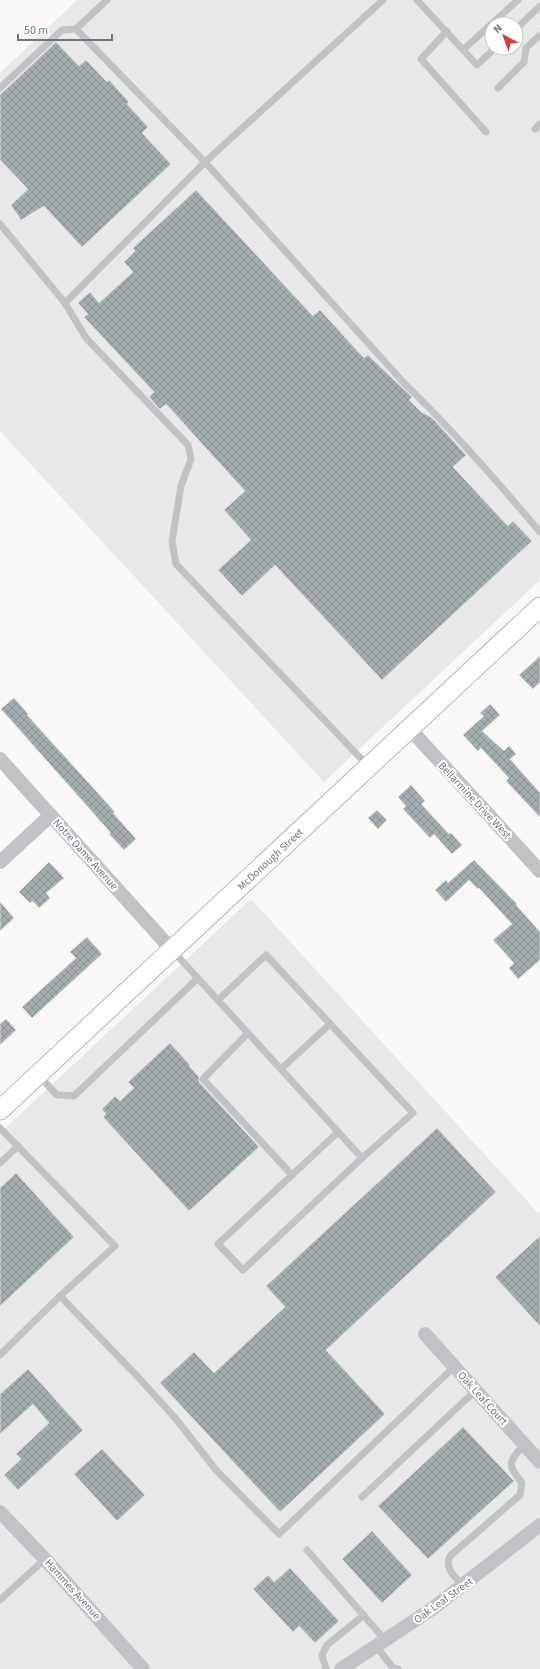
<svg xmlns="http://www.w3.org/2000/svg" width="540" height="1669" font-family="'Source Sans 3',sans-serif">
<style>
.built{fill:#e7e8e7;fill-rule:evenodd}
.building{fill:url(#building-cross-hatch);stroke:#dadad9}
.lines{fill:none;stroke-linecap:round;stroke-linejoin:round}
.secondary-casing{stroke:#b1b8bb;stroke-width:21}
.lane{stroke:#bec4c6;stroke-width:7}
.street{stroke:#bec4c6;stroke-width:14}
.secondary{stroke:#fff;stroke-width:19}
.labels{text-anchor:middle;stroke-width:4;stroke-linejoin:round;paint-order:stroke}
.street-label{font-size:11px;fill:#66797e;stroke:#fff}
</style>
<defs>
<pattern id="building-cross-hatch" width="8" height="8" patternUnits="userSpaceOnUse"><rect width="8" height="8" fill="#a4aeb1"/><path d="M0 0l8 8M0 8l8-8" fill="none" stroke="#899295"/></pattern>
</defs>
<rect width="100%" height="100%" fill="#f9f8f7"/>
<g class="built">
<path d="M77 0H540V580L324 782 0 431V73ZM492 24H516V48H492Z"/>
<polygon points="251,899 540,1215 540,1669 0,1669 0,1133"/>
</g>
<g class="building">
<polygon points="56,42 79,66 86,60 107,82 109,80 129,102 127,104 148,127 142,133 171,164 82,247 44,206 21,220 11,205 28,189 0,160 0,95"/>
<polygon points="196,190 313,316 320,310 364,358 368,355 412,397 409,400 421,412 431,417 436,422 466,455 453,467 508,526 513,521 532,541 382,680 275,565 242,596 218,570 251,540 224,510 245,491 166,404 160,409 149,397 154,392 84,317 88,314 78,303 90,292 99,303 133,272 124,262 135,251 133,248"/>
<polygon points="540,656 540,682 533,689 519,675"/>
<polygon points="14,698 28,714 27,715 115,812 113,813 136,839 124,850 109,834 111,833 1,709"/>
<polygon points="490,704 500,715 482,731 504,751 509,746 516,754 510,759 540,793 540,817 506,781 509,778 481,748 478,751 463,735 484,716 480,713"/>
<polygon points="411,785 425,801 421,804 449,834 451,833 462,845 452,854 434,834 430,838 403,809 406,806 398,797"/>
<polygon points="377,810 387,820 378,829 368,818"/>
<polygon points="474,860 517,904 516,905 540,932 540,960 518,979 509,968 514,963 493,940 512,924 479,888 478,889 469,880 446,902 435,890 446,880 448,883"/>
<polygon points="49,862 64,878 46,893 50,898 39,908 33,901 30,903 19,892"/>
<polygon points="0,902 14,918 0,931"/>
<polygon points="87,937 102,954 32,1018 22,1007 76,958 70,952"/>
<polygon points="6,1019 16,1030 0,1045 0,1024"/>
<polygon points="170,1043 190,1065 189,1066 199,1077 199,1082 259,1147 189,1211 103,1117 106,1114 102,1109 115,1096 120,1101 134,1088 128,1082"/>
<polygon points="437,1128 496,1192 326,1350 385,1414 280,1512 160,1383 194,1352 214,1373 285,1307 266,1286"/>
<polygon points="16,1173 74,1237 0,1306 0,1188"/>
<polygon points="540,1236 540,1326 495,1277"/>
<polygon points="28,1369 83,1430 18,1490 4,1475 21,1459 16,1454 49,1423 33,1404 0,1434 0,1394"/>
<polygon points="463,1427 514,1481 428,1559 378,1506"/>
<polygon points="102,1449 145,1495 117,1521 74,1474"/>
<polygon points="372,1531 412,1575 382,1603 342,1559"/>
<polygon points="290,1568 339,1621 315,1643 299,1626 293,1632 253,1589 268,1575 274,1582"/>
</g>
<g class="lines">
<defs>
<polyline id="secondary" points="0,1110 540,607"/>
</defs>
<use href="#secondary" class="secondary-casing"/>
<g class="lane">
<polyline points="107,0 76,29 205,162 65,303 86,338 188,445 191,459 181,486 172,541 176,564 369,767"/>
<path d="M383 0 205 162 404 383C452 429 497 481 540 532"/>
<polyline points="417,0 477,65 495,48"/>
<polyline points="516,29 540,6"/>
<polyline points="447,31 421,59 486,132"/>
<polyline points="464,49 518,0"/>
<polyline points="0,88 62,30 76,29"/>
<polyline points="498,88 524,62 526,48 540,35"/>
<polyline points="535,129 540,124"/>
<polyline points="0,224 65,303"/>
<path d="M173 951C236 1020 299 1089 362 1158L413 1113 266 955 218 1000"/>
<polyline points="248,1033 203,1079 292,1175 338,1132"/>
<polyline points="281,1069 330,1024"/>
<polyline points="38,1075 57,1095 74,1096 198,978"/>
<polyline points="0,1128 115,1246 60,1296 0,1355"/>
<polyline points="0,1163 18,1146"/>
<polyline points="292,1175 218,1244 243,1270 362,1158"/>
<polyline points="60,1296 138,1377 176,1419 216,1470 279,1534 455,1366"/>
<polyline points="362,1497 476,1390"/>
<polyline points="307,1550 385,1640"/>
<path d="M463 1586C455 1577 444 1568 450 1556L520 1495 522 1483C506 1463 509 1463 524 1444"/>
<polyline points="0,1600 45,1559"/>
<polyline points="376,1646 393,1668 398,1669"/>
<polyline points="326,1669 322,1655 327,1645 364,1615"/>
</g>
<g class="street">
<polyline points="410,729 540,871"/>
<polyline points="0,759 172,950"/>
<polyline points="0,862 51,815"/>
<polyline points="425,1334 540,1462"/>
<polyline points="0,1512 45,1559 143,1669"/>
<polyline points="341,1669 432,1609 540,1525"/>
</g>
<use href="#secondary" class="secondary"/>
</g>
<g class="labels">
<g class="street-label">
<text transform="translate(475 800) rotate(47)" y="4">Bellarmine Drive West</text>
<text transform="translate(86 854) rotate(48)" y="4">Notre Dame Avenue</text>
<text transform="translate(270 859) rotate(-43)" y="4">McDonough Street</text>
<text transform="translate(483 1398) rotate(48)" y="4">Oak Leaf Court</text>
<text transform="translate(73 1589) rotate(48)" y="4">Hammes Avenue</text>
<text transform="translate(443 1600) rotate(-36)" y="4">Oak Leaf Street</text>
</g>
</g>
<g transform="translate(504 36) rotate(319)"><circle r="19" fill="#ffffff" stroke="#c2c9cb"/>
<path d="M0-3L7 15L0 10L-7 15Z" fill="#d2413d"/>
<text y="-6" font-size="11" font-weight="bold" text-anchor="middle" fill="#66797e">N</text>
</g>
<path d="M18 34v6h94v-6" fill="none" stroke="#66797e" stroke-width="2"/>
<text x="24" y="34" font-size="12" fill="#66797e" stroke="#ffffff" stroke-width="3" paint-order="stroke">50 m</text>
</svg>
